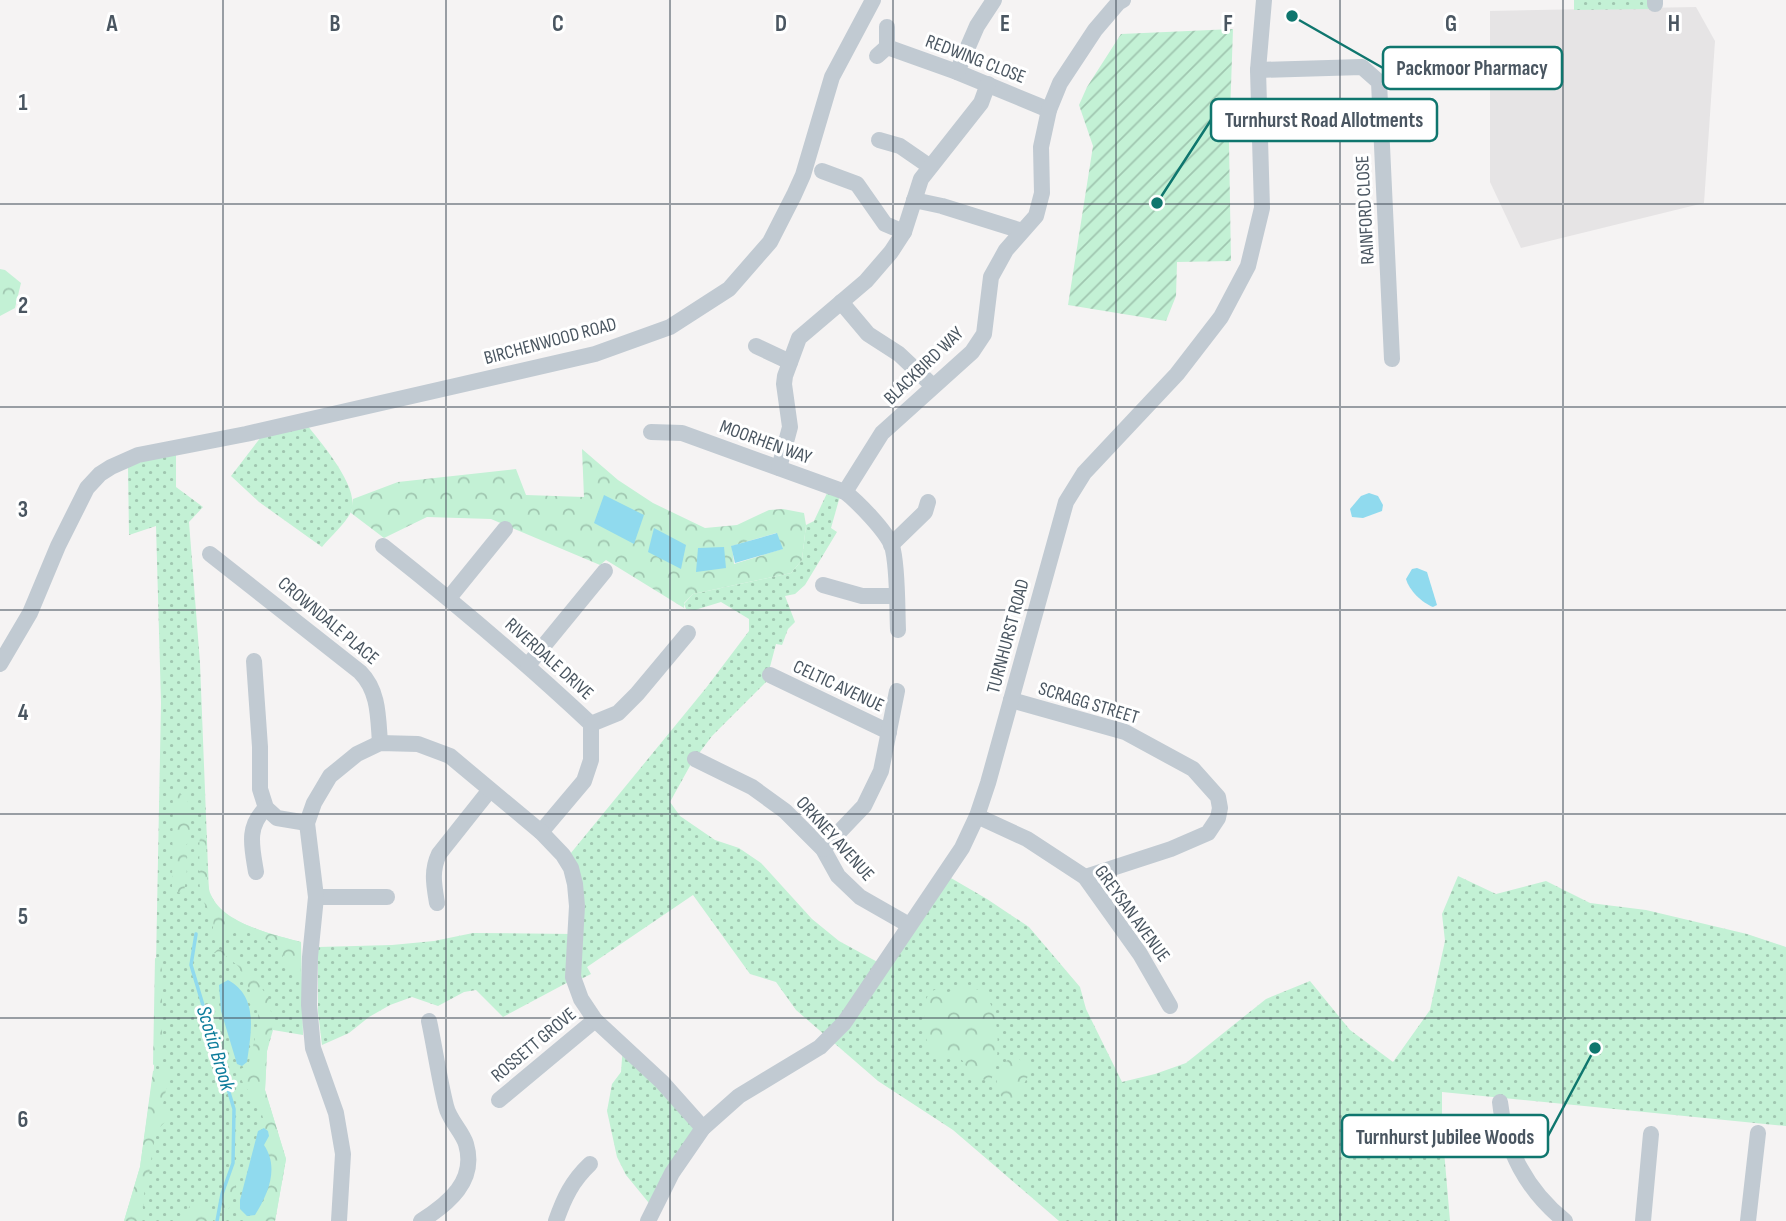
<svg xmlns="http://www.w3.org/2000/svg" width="1786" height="1221" font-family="'Sofia Sans Condensed',sans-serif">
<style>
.education{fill:#e6e4e5}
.grass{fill:url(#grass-dots)}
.forest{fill:url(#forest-crowns);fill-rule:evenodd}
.garden{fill:url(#garden-furrows)}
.water{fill:#90daee}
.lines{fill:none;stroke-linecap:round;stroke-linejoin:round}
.stream{stroke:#90daee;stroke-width:3.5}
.minor{stroke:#c1cad2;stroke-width:16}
.grid{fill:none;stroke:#4a5661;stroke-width:2;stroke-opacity:0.55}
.labels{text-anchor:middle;stroke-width:6;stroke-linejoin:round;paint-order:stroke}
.street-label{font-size:19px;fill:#4a5661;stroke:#fff}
.water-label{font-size:21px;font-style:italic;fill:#0c7c9b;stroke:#fff}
.grid-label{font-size:23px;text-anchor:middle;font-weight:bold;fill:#4a5661;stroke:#fff;stroke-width:6;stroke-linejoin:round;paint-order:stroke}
.leader{fill:none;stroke:#0f766e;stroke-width:2.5}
.callout-dot{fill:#0f766e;stroke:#fff;stroke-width:2.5}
.callout{fill:#fff;stroke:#0f766e;stroke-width:2.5}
.callout-label{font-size:21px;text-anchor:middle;font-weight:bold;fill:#4a5661}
</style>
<defs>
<pattern id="grass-dots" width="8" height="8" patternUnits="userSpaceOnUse" patternTransform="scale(1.75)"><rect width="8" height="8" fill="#c3f1d5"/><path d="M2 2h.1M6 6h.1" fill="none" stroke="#a0c6b0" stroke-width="1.8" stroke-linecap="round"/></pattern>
<pattern id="forest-crowns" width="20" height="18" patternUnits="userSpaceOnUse" patternTransform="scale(1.75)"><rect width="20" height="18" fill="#c3f1d5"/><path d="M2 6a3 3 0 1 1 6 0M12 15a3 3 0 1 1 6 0" fill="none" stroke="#a0c6b0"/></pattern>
<pattern id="garden-furrows" width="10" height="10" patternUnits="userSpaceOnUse" patternTransform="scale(1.75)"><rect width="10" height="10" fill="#c3f1d5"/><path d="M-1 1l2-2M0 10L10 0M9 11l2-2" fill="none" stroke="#a0c6b0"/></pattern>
</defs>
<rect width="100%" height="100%" fill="#f5f3f3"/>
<polygon class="education" points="1696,7 1715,41 1704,203 1521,248 1490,182 1490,11"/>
<g class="grass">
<polygon points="1574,0 1651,0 1650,9 1574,10"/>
<path d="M307 425C321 443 361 488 351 512 345 524 330 537 322 547L259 502 231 476 261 437Z"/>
<path d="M176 453V487L203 507 189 522 200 663 209 893C212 897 215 903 218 907 234 925 278 936 301 942L303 1035 273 1030 267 1051 265 1090 286 1159 275 1221H124L140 1167 154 1068 161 703 156 526 129 535 128 467 146 460Z"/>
<polygon points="828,491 840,496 831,528 837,532 805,585 795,594 785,596 795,622 788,629 782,645 776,644 766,682 712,736 691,764 670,802 680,816 715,840 739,848 761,863 812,919 839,941 883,965 944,874 987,899 1029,927 1080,987 1086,1009 1122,1082 1155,1074 1186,1063 1266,999 1310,981 1350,1030 1393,1062 1430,1010 1445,941 1442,914 1458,876 1496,894 1546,881 1590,903 1646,910 1747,934 1786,947 1786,1126 1442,1092 1442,1127 1450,1221 1059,1221 953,1130 878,1081 796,1010 776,982 750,974 693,895 587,967 591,974 575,982 574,979 503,1017 476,990 464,992 438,1006 412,997 390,1005 369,1017 349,1033 322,1045 318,1012 318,947 392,945 434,941 473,933 574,934 566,859 706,688 749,631 749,619 721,602 695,610 686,609 684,604 693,594 791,573 802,560 806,525 814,521"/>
<polygon points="623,1045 703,1128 653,1208 626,1175 617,1157 607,1111 612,1084 621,1072"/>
</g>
<g class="forest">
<polygon points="0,269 5,270 21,283 15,308 0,316"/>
<path d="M582 449 618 480 653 503 705 528 737 525 769 510 783 509 804 513 806 525 802 560 791 573 693 594 684 603V608L606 560 600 565 491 519 427 517 384 538 351 513 353 499 398 482 516 469 526 495 584 497ZM776 533 782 549 734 564 732 546Z"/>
<path d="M173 787 187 799 191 840 186 845C187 862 188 874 184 891L179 893 172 889Z"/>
<path d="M206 829C207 844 205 882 211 895 223 923 273 935 301 942L300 977C286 971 284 963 281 948 270 940 251 932 237 930L225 941 216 942 212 937 214 917C199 901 199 887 199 865 200 851 198 847 201 831Z"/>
<path d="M218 949 238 956 245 963 269 999 273 1025 267 1051 265 1090 286 1159 275 1221H253L265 1198 264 1145 268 1131 264 1128C266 1108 243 1089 237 1070L248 1066 259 1022 257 1006 239 967 226 956 214 953Z"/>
<polygon points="155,958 159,959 162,970 162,1060 153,1065"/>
<path d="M969 987C975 989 980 989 984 994 1000 1009 1002 1063 990 1081L973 1077 962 1060C937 1056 929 1055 923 1027L926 1020 922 1008 929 993 936 989 944 993Z"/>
<path d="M1016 1057 1032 1068 1015 1102C988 1101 993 1060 1016 1057Z"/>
<polygon points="159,1070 166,1072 169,1076 163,1104 168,1119 158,1129 153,1147 149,1176 145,1184 142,1221 124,1221 140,1167 153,1071"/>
<path d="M231 1167H238L235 1189 228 1211 222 1212C217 1198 225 1179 231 1167Z"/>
<polygon points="204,1201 212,1211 213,1221 181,1221 192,1202"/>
</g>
<polygon class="garden" points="1233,29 1229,143 1231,261 1177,262 1176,296 1166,321 1068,305 1093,146 1079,105 1087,87 1121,34"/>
<g class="water">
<polygon points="1369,493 1378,496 1383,505 1382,511 1363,518 1352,517 1350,509 1361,496"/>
<polygon points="604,495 644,515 634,544 594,523"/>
<polygon points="654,528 686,545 681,569 648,552"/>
<polygon points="777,533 783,549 735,563 731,546"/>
<polygon points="724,547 726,568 696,572 698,548"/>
<path d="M1417 568 1427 572 1437 605 1433 607C1422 603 1409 590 1406 579L1412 569Z"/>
<path d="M228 980C259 997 251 1032 247 1062L242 1066 237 1064 221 1011 219 985Z"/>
<path d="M264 1128 268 1131 269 1136 264 1145C279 1167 269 1193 255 1215L247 1216 240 1209V1200L258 1131Z"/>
</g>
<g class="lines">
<polyline class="stream" points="196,934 191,965 234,1109 233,1163 222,1194 217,1221"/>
<g class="minor">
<polyline points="1655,4 1655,0"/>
<polyline points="887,47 957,72 1049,110"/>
<polyline points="877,56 887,47 887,27"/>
<polyline points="1258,70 1362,67 1379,82 1392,359"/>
<polyline points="957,72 977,26 994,0"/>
<polyline points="879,140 900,146 929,166"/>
<polyline points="822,171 857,184 885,224 904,232"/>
<polyline points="914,200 942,206 1022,231"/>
<polyline points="841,302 868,334 899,354 933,386"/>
<polyline points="756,346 790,362"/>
<path d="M651 432 682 433 845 492C858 502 886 531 892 546 898 566 897 608 898 630"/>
<polyline points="779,468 790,427 784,384 785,376 799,338 866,281 891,252 904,232 921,179 981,103 988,84"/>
<polyline points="845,492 882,433 972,352 984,334 991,277 1006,250 1036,216 1042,193 1041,147 1049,110 1060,83 1095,30 1118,3 1123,0"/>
<polyline points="891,545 925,512 928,502"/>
<path d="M383 546C455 603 524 661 591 724V760L584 781 541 832"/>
<path d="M210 554 360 672C379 691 378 717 380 743"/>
<polyline points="823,585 862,596 897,596"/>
<polyline points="449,598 505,529"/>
<polyline points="254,661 260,747 260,789 266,808 277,818 307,823"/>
<polyline points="0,664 30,613 58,546 87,488 100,474 111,467 138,455 246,434 595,354 670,327 729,289 770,242 794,195 803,175 832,77 873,0"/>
<polyline points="528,665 605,571"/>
<polyline points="770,675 889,732"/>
<polyline points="1011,700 1125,732 1193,769 1218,797 1220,808 1218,818 1208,833 1171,849 1085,877"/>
<polyline points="591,724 618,713 637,694 688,633"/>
<polyline points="695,759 752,787 785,811 823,849 838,876 860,897 909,925"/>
<polyline points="977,816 1027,839 1085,877 1140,954 1170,1006"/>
<polyline points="823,849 864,806 881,771 897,691"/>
<path d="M256 872C252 847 246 827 266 808"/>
<polyline points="316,897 387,897"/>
<path d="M437 903C434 885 431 871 439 854L489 791"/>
<polyline points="499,1100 595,1020"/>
<path d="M1500 1102C1505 1149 1527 1191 1565 1221"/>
<polyline points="339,1221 343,1154 336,1113 313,1048 309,1005 310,957 316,897 307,823 314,803 330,776 357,754 380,743 418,744 450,756 541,832 563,855 571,868 575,884 577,906 573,977 581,999 595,1020 662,1082 703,1128"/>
<path d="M421 1221C448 1204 477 1181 466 1144 462 1131 449 1120 446 1106 439 1078 435 1049 429 1021"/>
<path d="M556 1221C564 1198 572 1181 590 1164"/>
<polyline points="648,1221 672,1173 703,1128 739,1096 820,1047 844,1023 962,848 977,816 988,783 1066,502 1084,473 1177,374 1221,317 1248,266 1262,208 1258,70 1264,0"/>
<polyline points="1643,1221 1651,1134"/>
<polyline points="1748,1221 1758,1133"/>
</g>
</g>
<path class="grid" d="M223 0V1221M446 0V1221M670 0V1221M893 0V1221M1116 0V1221M1340 0V1221M1563 0V1221M0 204H1786M0 407H1786M0 610H1786M0 814H1786M0 1018H1786"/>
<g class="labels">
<g class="street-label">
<text transform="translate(976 58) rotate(21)" y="7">REDWING CLOSE</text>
<text transform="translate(1364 210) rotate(-93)" y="7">RAINFORD CLOSE</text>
<text transform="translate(550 340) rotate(-15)" y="7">BIRCHENWOOD ROAD</text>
<text transform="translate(923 365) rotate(-44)" y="7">BLACKBIRD WAY</text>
<text transform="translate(766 441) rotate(20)" y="7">MOORHEN WAY</text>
<text transform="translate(329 620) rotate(40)" y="7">CROWNDALE PLACE</text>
<text transform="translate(1007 636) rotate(-75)" y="7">TURNHURST ROAD</text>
<text transform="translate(550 658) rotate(42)" y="7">RIVERDALE DRIVE</text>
<text transform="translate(839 685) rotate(25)" y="7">CELTIC AVENUE</text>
<text transform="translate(1089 702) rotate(17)" y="7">SCRAGG STREET</text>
<text transform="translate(836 838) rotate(48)" y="7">ORKNEY AVENUE</text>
<text transform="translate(1133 913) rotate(54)" y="7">GREYSAN AVENUE</text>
<text transform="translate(533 1044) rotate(-40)" y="7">ROSSETT GROVE</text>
</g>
<g class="water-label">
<text transform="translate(216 1048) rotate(73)" y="7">Scotia Brook</text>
</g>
</g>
<g class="grid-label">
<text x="112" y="31">A</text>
<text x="335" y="31">B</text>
<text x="558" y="31">C</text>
<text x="781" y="31">D</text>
<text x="1005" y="31">E</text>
<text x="1228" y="31">F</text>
<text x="1451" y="31">G</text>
<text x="1674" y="31">H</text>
<text x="23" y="110">1</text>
<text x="23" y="313">2</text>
<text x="23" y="517">3</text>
<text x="23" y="720">4</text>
<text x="23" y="924">5</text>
<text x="23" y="1127">6</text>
</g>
<path class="leader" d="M1292 16L1383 68M1157 203L1211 120M1595 1048L1548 1136"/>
<g class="callout-dot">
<circle cx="1292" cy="16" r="7"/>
<circle cx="1157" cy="203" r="7"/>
<circle cx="1595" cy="1048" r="7"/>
</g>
<g class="callout">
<rect x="1383" y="47" width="179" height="42" rx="7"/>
<rect x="1211" y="99" width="226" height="42" rx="7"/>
<rect x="1342" y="1115" width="206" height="42" rx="7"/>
</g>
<g class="callout-label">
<text x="1472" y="75">Packmoor Pharmacy</text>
<text x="1324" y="127">Turnhurst Road Allotments</text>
<text x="1445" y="1144">Turnhurst Jubilee Woods</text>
</g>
</svg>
